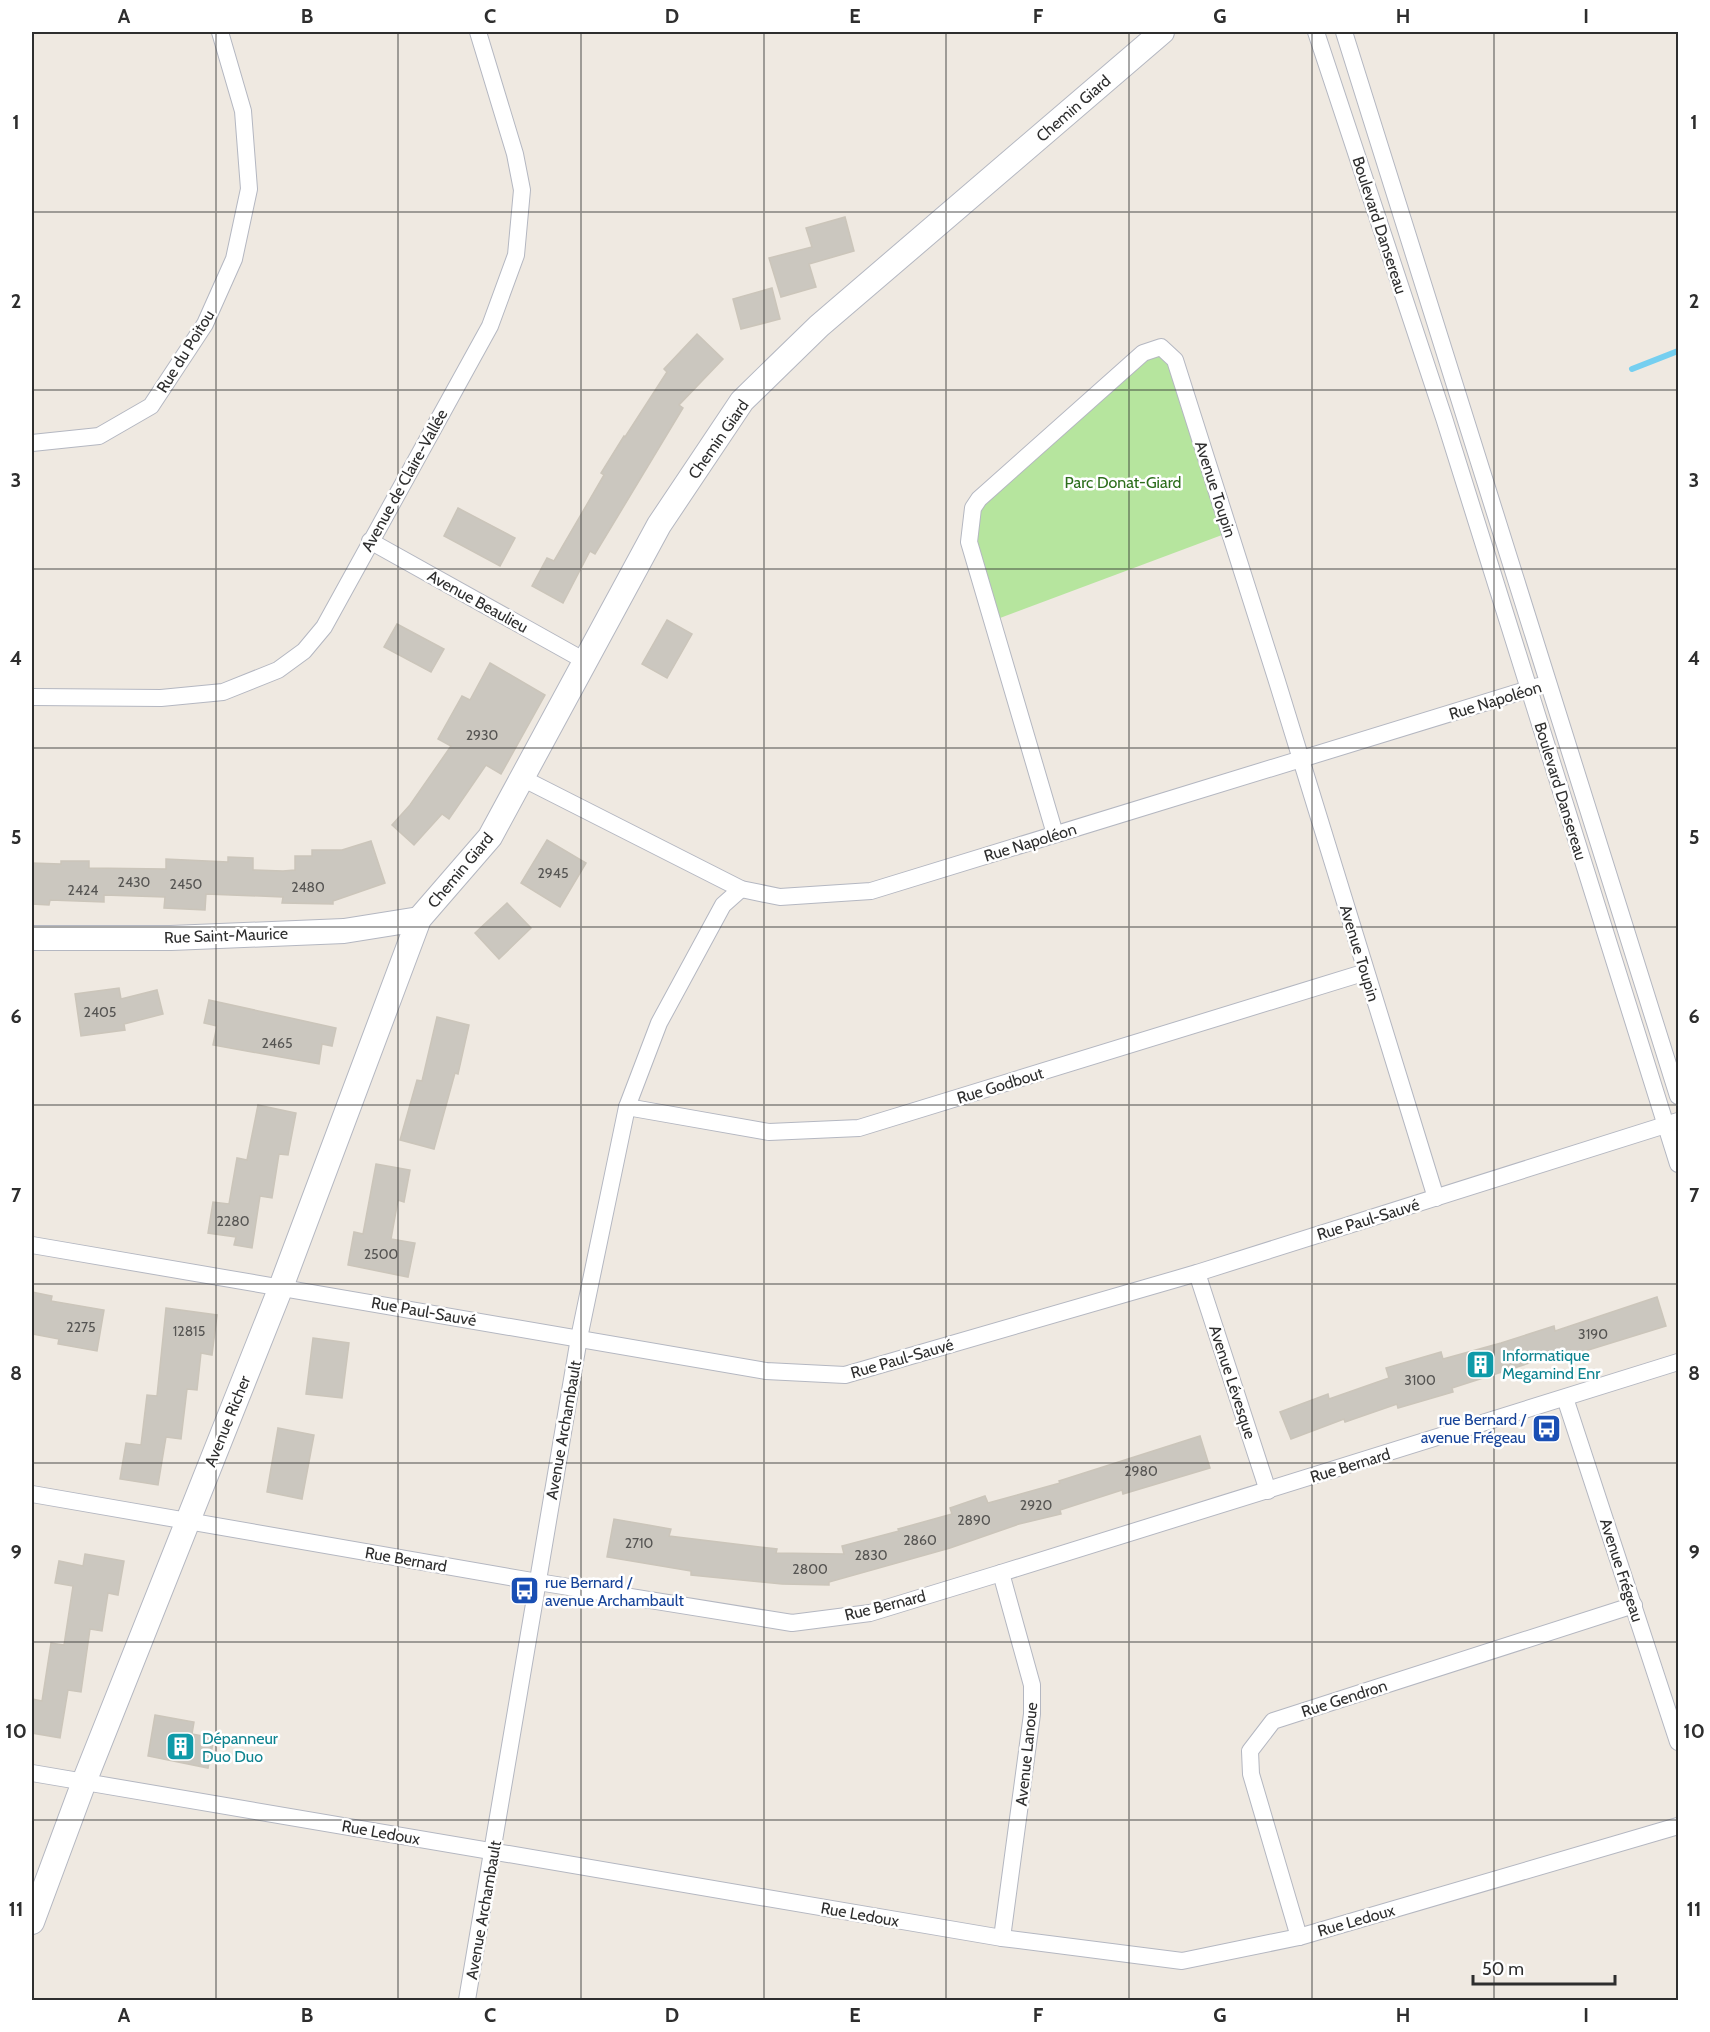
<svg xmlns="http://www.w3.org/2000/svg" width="1710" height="2032" font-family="Cabin,sans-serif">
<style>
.green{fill:#b6e59e}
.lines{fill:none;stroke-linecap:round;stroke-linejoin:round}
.stream{stroke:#75cff0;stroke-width:6}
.building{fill:#cbc7bf;stroke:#cbc5ba;stroke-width:1.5}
.street-casing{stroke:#b4b7c1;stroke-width:18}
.secondary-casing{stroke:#b4b7c1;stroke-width:26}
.street{stroke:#fff;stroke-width:16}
.secondary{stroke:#fff;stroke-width:24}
.grid{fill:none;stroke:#2e2e2e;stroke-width:1.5;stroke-opacity:0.55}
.labels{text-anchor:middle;stroke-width:5;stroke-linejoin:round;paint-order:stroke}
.number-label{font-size:14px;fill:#555452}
.street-label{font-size:16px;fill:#2e2e2e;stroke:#fff}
.park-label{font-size:16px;fill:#2c6e1b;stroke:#fff}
.culture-label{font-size:16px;fill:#0d838f;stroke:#fff;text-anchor:start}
.transit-label{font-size:16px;fill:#164399;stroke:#fff;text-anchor:end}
.neatline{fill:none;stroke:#2e2e2e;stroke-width:2}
.grid-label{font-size:20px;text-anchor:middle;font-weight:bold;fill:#2e2e2e}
</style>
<rect width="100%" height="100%" fill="#efe9e1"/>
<polygon class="green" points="1161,347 1175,360 1230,532 992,621 969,542 973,508"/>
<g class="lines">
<polyline class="stream" points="1632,369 1678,351"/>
</g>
<g class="building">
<polygon points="845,217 854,251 809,264 816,287 781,297 769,258 812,247 806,228"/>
<polygon points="772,288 780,319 741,329 733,299"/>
<polygon points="697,334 723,359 679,405 683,408 595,554 590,551 563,603 532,586 547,558 554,561 604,475 601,473 624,436 625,437 667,372 664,369"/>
<polygon points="458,508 515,538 500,566 444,536"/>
<polygon points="667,620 692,634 667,678 642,664"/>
<polygon points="397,624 444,649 431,672 384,647"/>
<polygon points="490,663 545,695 501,774 486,765 449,819 442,814 414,845 392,825 410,805 451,746 438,739 462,696 470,700"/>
<polygon points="547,840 586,863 560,907 521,883"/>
<polygon points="371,841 385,883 333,901 333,904 282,903 283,897 206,894 205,910 164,908 165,897 104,895 104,902 50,900 49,905 32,904 32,863 61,864 61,861 89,861 89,868 166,869 166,859 228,862 228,857 253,858 253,870 283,871 295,870 295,856 312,856 312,850 342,850"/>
<polygon points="507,903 531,928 499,959 475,933"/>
<polygon points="119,988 121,999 157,990 163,1014 124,1024 125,1030 81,1036 75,994"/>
<polygon points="209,1000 336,1028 332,1046 322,1044 319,1064 213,1045 217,1026 204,1023"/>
<polygon points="437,1017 469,1025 458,1074 455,1073 434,1149 400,1140 417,1080 422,1081"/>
<polygon points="258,1105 296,1113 288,1155 279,1154 272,1198 260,1196 252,1248 234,1245 236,1237 208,1233 213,1202 229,1204 237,1158 247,1160"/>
<polygon points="376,1164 410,1170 404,1202 398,1200 391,1239 415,1243 408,1277 348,1265 354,1232 363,1234"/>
<polygon points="32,1292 52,1296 51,1301 104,1310 97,1351 58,1344 59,1339 32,1334"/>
<polygon points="1657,1297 1666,1326 1572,1355 1570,1350 1452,1388 1453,1392 1398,1408 1397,1404 1345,1422 1344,1419 1291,1439 1280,1412 1328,1394 1329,1399 1389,1378 1386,1368 1441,1352 1443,1359 1501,1343 1554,1326 1555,1331"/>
<polygon points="166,1308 217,1315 212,1355 201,1353 197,1390 187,1389 181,1439 166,1437 158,1485 120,1479 126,1443 141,1445 147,1395 157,1396"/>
<polygon points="313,1338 349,1343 342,1398 306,1394"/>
<polygon points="278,1428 314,1435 302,1499 267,1492"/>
<polygon points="1200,1436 1210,1468 1123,1494 1122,1490 1060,1510 1061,1514 1019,1524 950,1548 829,1582 829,1585 782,1584 691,1575 691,1571 607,1557 614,1519 671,1529 669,1536 777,1549 776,1553 844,1554 842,1546 899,1531 898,1529 952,1514 950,1508 985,1496 988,1503 1060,1483 1059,1481"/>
<polygon points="85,1554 124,1561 118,1595 108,1593 102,1631 90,1629 81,1692 68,1690 60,1738 32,1733 32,1699 42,1701 51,1643 64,1645 73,1586 55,1583 59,1561 83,1566"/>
<polygon points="155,1715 194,1722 192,1734 214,1738 208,1768 148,1756"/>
</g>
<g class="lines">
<defs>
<g id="street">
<polyline points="1316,32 1444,418 1678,1164"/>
<polyline points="1344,32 1678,1096"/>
<polyline points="32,443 99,436 151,406 205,324 234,259 249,189 243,111 220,32"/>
<polyline points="370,541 585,661"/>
<polyline points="32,697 161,698 223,692 278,670 304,651 324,627 490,326 516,255 522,190 515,154 478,32"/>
<polyline points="522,778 741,889 780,897 871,891 1539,686"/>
<polyline points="1055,834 969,542 973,508 979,499 1143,353 1161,347 1175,360 1276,678 1436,1198"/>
<polyline points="627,1107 769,1132 859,1128 1366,972"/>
<polyline points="32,1245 766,1371 845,1375 1197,1273 1678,1121"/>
<polyline points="1197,1273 1268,1491"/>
<polyline points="1565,1398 1678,1742"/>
<polyline points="32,1494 538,1582 792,1623 870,1613 1001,1573 1678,1362"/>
<polyline points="1001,1573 1032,1685 1032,1714 1002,1938"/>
<polyline points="32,1773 1002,1938 1182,1961 1299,1937 1678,1826"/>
<polyline points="1299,1937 1251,1774 1250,1751 1273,1721 1634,1605"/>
<polyline points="467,2000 579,1338 627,1107 659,1023 723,905 741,889"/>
</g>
<g id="secondary">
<polyline points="32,938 171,938 344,931 419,919"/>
<polyline points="32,1922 84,1782 281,1287 419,919 490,837 659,525 742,401 819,326 1162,32"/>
</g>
</defs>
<use href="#street" class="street-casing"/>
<use href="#secondary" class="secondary-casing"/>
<use href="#street" class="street"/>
<use href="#secondary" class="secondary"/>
</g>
<path class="grid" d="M216 32V2000M398 32V2000M581 32V2000M764 32V2000M946 32V2000M1129 32V2000M1312 32V2000M1494 32V2000M32 212H1678M32 390H1678M32 569H1678M32 748H1678M32 927H1678M32 1105H1678M32 1284H1678M32 1463H1678M32 1642H1678M32 1820H1678"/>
<defs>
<symbol id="building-square" viewBox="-11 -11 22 22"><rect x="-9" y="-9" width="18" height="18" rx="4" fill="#0f9aa8" stroke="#fff"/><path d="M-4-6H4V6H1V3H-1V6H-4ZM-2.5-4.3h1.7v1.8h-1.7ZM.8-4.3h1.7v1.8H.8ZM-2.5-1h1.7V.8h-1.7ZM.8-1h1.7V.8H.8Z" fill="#fff"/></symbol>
<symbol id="bus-square" viewBox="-11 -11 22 22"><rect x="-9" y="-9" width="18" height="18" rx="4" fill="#1a4fb4" stroke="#fff"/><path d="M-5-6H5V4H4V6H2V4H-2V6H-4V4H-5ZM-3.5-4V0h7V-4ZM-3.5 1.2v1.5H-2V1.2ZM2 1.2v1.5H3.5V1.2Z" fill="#fff"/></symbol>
</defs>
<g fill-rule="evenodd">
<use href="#building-square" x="1464" y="1348" width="33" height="33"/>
<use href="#bus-square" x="1530" y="1412" width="33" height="33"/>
<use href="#bus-square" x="508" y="1574" width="33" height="33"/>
<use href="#building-square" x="164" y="1730" width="33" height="33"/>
</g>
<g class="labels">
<g class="number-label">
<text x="482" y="740">2930</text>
<text x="553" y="878">2945</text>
<text x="134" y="887">2430</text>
<text x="186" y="889">2450</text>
<text x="308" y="892">2480</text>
<text x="83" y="895">2424</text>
<text x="100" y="1017">2405</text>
<text x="277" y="1048">2465</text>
<text x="233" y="1226">2280</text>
<text x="381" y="1259">2500</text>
<text x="81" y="1332">2275</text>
<text x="189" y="1336">12815</text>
<text x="1593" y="1339">3190</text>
<text x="1420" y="1385">3100</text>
<text x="1141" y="1476">2980</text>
<text x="1036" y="1510">2920</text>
<text x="974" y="1525">2890</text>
<text x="920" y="1545">2860</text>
<text x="639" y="1548">2710</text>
<text x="871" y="1560">2830</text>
<text x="810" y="1574">2800</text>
</g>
<g class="street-label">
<text transform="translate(1073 108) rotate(-41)" y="6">Chemin Giard</text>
<text transform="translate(1380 225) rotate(72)" y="6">Boulevard Dansereau</text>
<text transform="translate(185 351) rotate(-58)" y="6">Rue du Poitou</text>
<text transform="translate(718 439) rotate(-55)" y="6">Chemin Giard</text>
<text transform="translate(404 480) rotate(-61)" y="6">Avenue de Claire-Vallée</text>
<text transform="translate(1216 489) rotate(72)" y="6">Avenue Toupin</text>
<text transform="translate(478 601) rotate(29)" y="6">Avenue Beaulieu</text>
<text transform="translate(1495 700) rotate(-17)" y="6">Rue Napoléon</text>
<text transform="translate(1561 791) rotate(73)" y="6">Boulevard Dansereau</text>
<text transform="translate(1030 842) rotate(-17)" y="6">Rue Napoléon</text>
<text transform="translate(460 870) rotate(-50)" y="6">Chemin Giard</text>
<text transform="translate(226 935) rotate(-2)" y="6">Rue Saint-Maurice</text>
<text transform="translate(1360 953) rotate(73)" y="6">Avenue Toupin</text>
<text transform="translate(1000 1085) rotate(-17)" y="6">Rue Godbout</text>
<text transform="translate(1368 1219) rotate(-17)" y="6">Rue Paul-Sauvé</text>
<text transform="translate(424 1311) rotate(10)" y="6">Rue Paul-Sauvé</text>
<text transform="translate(902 1358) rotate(-16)" y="6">Rue Paul-Sauvé</text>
<text transform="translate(1233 1382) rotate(72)" y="6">Avenue Lévesque</text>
<text transform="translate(227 1421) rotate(-68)" y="6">Avenue Richer</text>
<text transform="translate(563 1430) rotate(-80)" y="6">Avenue Archambault</text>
<text transform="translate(1350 1465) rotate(-17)" y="6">Rue Bernard</text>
<text transform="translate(406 1559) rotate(10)" y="6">Rue Bernard</text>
<text transform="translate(1622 1570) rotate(72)" y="6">Avenue Frégeau</text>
<text transform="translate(885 1605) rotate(-14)" y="6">Rue Bernard</text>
<text transform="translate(1344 1698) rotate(-18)" y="6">Rue Gendron</text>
<text transform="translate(1026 1754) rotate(-84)" y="6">Avenue Lanoue</text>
<text transform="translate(381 1832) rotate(10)" y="6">Rue Ledoux</text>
<text transform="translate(483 1910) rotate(-80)" y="6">Avenue Archambault</text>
<text transform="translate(860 1914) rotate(10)" y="6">Rue Ledoux</text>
<text transform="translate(1356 1920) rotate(-16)" y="6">Rue Ledoux</text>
</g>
<g class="park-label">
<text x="1123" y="488">Parc Donat-Giard</text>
</g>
<g class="culture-label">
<text x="1502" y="1361">Informatique<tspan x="1502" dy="18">Megamind Enr</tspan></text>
<text x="202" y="1744">Dépanneur<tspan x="202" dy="18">Duo Duo</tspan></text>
</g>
<g class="transit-label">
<text x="1526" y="1425">rue Bernard /<tspan x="1526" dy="18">avenue Frégeau</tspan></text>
<text x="545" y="1588" text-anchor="start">rue Bernard /<tspan x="545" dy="18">avenue Archambault</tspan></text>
</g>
</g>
<rect width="1710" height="2032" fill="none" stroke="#ffffff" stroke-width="66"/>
<path d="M1473 1975v9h142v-9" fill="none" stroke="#2e2e2e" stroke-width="3"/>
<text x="1482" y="1975" font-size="18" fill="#2e2e2e" stroke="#ffffff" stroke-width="4.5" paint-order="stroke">50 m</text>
<rect x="33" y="33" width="1644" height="1966" class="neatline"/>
<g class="grid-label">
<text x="124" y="23">A</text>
<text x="307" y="23">B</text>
<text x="490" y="23">C</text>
<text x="672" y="23">D</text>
<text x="855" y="23">E</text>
<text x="1038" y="23">F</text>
<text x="1220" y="23">G</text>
<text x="1403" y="23">H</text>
<text x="1586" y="23">I</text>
<text x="16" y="129">1</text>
<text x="1694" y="129">1</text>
<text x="16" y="308">2</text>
<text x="1694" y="308">2</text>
<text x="16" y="487">3</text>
<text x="1694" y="487">3</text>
<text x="16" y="665">4</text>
<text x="1694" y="665">4</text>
<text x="16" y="844">5</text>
<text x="1694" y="844">5</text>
<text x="16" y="1023">6</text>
<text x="1694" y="1023">6</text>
<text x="16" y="1202">7</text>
<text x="1694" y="1202">7</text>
<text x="16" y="1380">8</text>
<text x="1694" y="1380">8</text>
<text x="16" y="1559">9</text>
<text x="1694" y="1559">9</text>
<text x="16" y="1738">10</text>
<text x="1694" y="1738">10</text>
<text x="16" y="1916">11</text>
<text x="1694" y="1916">11</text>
<text x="124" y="2022">A</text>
<text x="307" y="2022">B</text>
<text x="490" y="2022">C</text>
<text x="672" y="2022">D</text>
<text x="855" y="2022">E</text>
<text x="1038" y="2022">F</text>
<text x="1220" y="2022">G</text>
<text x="1403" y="2022">H</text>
<text x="1586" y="2022">I</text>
</g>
</svg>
